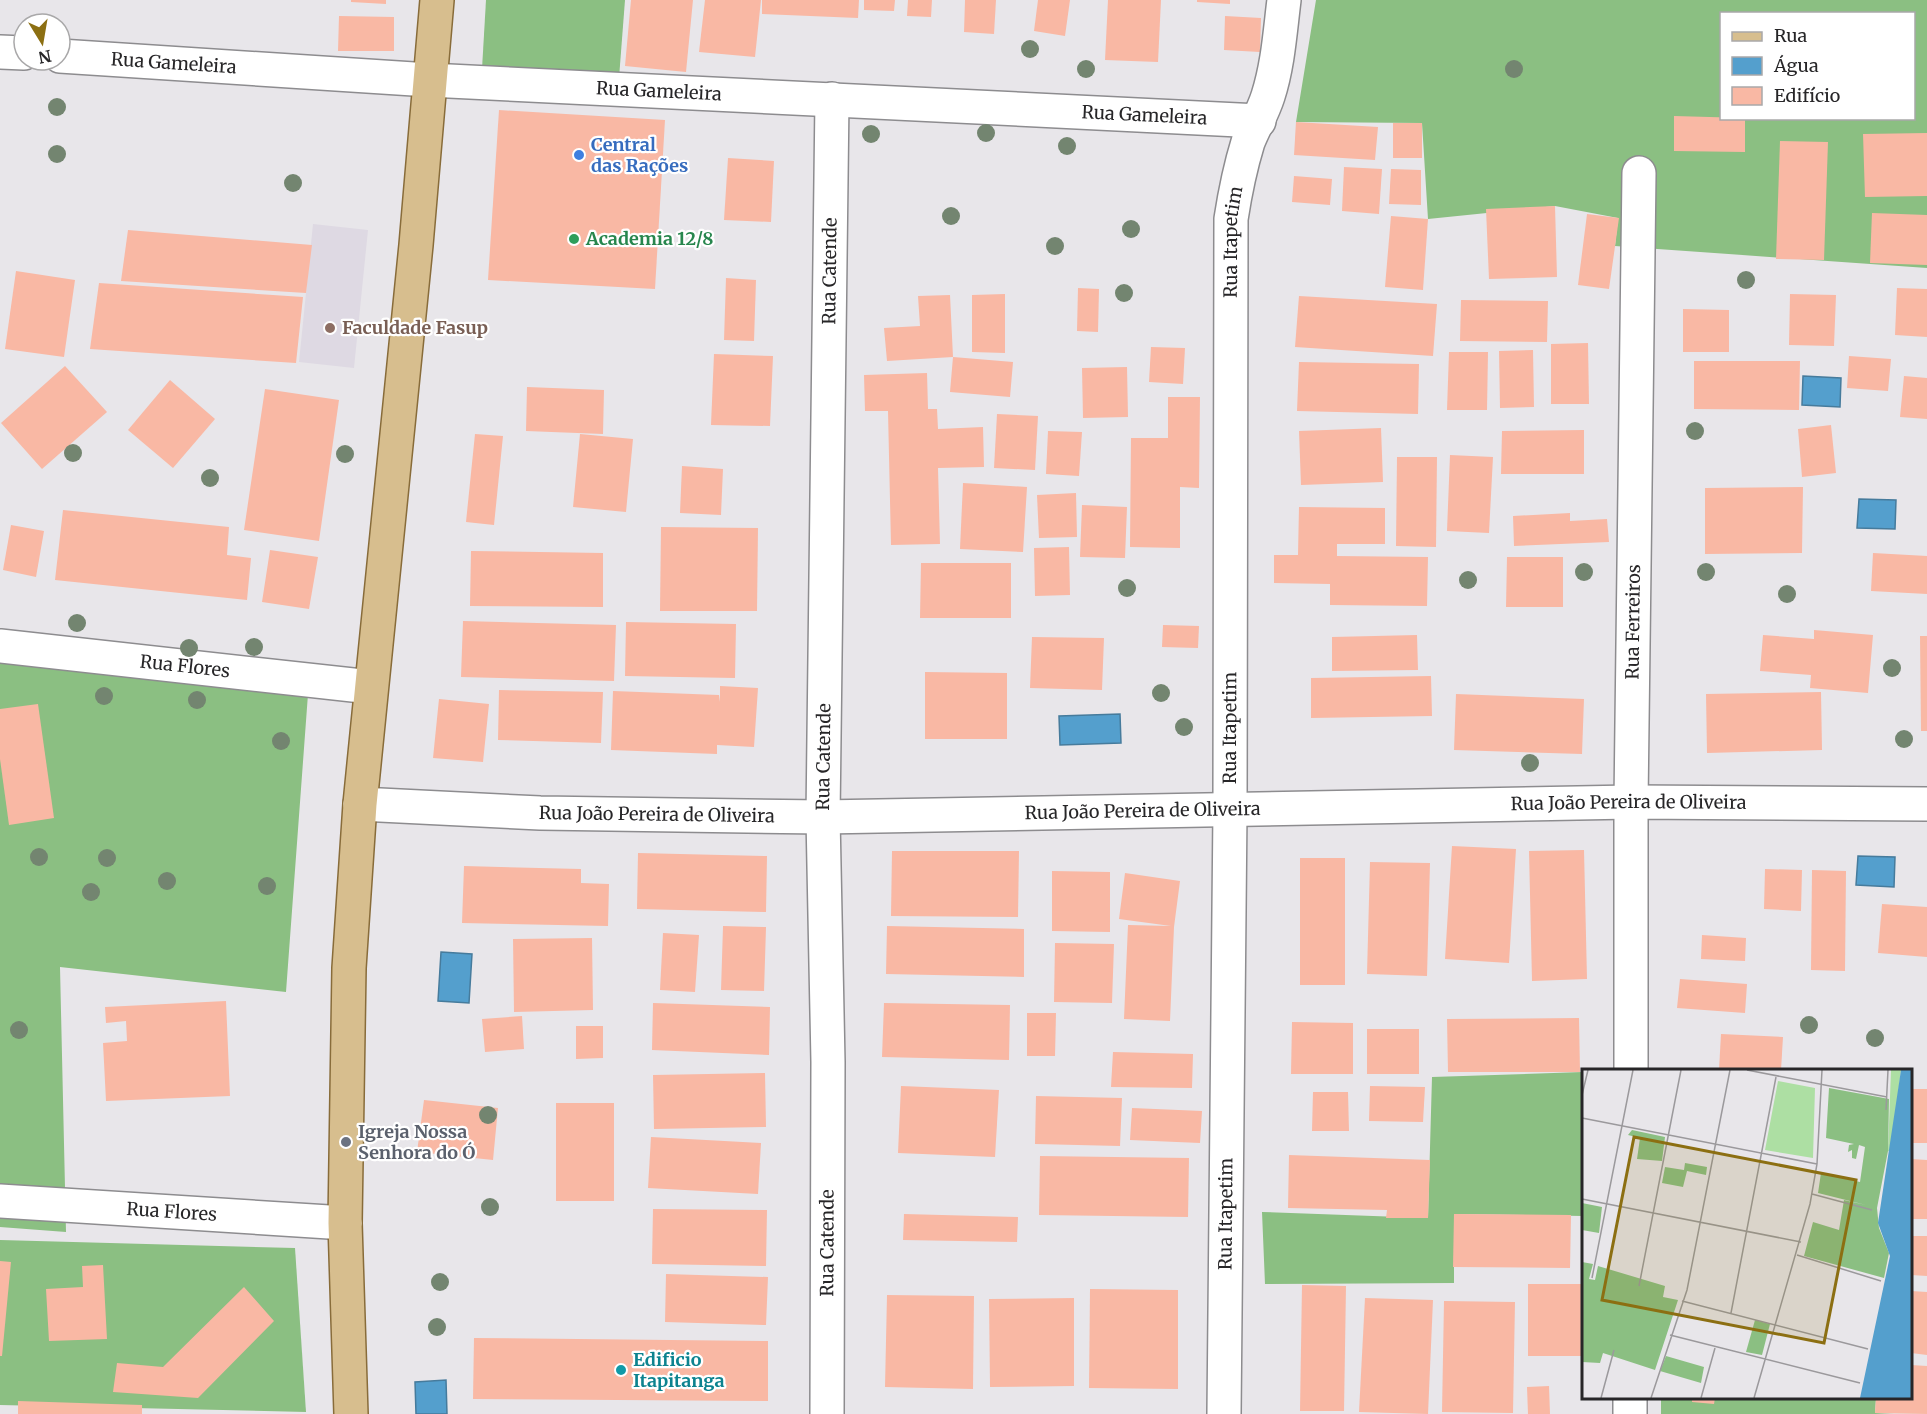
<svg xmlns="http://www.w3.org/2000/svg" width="1927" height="1414" font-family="Merriweather,serif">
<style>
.built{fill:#ded9e3}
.forest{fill:#8bbf82;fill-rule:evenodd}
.water{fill:#549fcd;stroke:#467b9c;stroke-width:1.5}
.building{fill:#f9b8a4}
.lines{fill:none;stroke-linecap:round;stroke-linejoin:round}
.street-casing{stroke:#8d8c8f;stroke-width:36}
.primary-casing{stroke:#886c3a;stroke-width:36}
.street{stroke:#fff;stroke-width:33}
.primary{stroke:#d7be8e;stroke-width:33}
.tree{fill:#738570}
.shop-dot{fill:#3f7fe0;stroke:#fff;stroke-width:2}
.leisure-dot{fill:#2e9e5b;stroke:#fff;stroke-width:2}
.education-dot{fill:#8d6e63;stroke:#fff;stroke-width:2}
.worship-dot{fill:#6b7280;stroke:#fff;stroke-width:2}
.culture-dot{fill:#0f9aa8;stroke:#fff;stroke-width:2}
.labels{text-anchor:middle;stroke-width:4.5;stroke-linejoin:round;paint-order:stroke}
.street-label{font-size:18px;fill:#272628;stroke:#fff}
.shop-label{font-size:18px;font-weight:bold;fill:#366cbe;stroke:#fff;text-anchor:start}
.leisure-label{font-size:18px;font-weight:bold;fill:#27864d;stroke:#fff;text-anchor:start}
.education-label{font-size:18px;font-weight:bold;fill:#785e54;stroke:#fff;text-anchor:start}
.worship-label{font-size:18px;font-weight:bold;fill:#5b616d;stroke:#fff;text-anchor:start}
.culture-label{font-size:18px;font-weight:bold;fill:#0d838f;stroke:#fff;text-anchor:start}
.inset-road{fill:none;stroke:#9b999c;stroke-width:1.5}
.view{fill:#8c6f12;fill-opacity:0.15;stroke:#8c6f12;stroke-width:3}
.inset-edge{fill:none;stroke:#272628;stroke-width:3}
</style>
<rect width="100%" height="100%" fill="#e8e6ea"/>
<polygon class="built" points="313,224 368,230 354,368 299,362"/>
<g class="forest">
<polygon points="486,0 625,0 619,78 482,69"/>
<path d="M1316 0H1927V268L1615 246 1618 218 1555 206 1428 219 1422 123 1296 122ZM1722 14H1914V118H1722Z"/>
<polygon points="0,662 308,694 286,992 60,967 66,1232 0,1227"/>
<polygon points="1583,1072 1583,1216 1454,1214 1454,1283 1265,1284 1262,1212 1428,1218 1432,1077"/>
<polygon points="0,1240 295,1248 306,1412 0,1405"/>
<polygon points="1661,1398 1876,1398 1875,1413 1894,1414 1661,1414"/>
</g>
<g class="water">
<polygon points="1803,376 1841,378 1840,407 1802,405"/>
<polygon points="1859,499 1896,500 1895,529 1857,528"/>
<polygon points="1120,714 1121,743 1060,745 1059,716"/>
<polygon points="1858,856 1895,857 1894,887 1856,885"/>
<polygon points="441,952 472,954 469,1003 438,1001"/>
<polygon points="446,1380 447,1414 416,1414 415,1382"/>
</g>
<g class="building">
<polygon points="351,0 386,0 386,4 351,2"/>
<polygon points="631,0 693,0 686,72 625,66"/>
<polygon points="705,0 761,0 755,57 699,52"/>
<polygon points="762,0 859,0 858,18 762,14"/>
<polygon points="864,0 895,0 894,11 864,10"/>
<polygon points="908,0 932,0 931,17 907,16"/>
<polygon points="965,0 996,0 994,34 964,32"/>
<polygon points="1038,0 1070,0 1065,36 1034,31"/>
<polygon points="1108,0 1161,0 1158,62 1105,60"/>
<polygon points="1197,0 1230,0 1230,4 1197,2"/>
<polygon points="339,16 394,17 394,51 338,51"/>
<polygon points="1225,16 1261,18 1260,52 1224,50"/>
<polygon points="499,110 665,120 655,289 488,280"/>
<polygon points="1674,116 1745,118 1745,152 1674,151"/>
<polygon points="1296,122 1378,127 1375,160 1294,155"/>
<rect x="1393" y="123" width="29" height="35"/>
<polygon points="1927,133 1927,196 1865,197 1863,134"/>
<polygon points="1780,141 1828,142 1824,260 1776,259"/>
<polygon points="728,158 774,161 771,222 724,220"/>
<polygon points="1344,167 1382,169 1379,214 1342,211"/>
<polygon points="1391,169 1421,170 1421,205 1389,204"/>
<polygon points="1294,176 1332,179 1330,205 1292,202"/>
<polygon points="1555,206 1557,277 1489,279 1486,209"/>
<polygon points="1872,213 1927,215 1927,265 1870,263"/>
<polygon points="1587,214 1619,218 1609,289 1578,285"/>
<polygon points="1391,216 1428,219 1423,290 1385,287"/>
<polygon points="128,230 312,245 306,293 121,281"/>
<polygon points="16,271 75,280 64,357 5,349"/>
<polygon points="726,278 756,280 754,341 724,340"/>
<polygon points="99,283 303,297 296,363 90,349"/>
<polygon points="1078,288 1099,289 1098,332 1077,331"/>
<polygon points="1897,288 1927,289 1927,337 1895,335"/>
<polygon points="1005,294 1005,353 972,352 972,295"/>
<polygon points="1790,294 1836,295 1834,346 1789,345"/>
<polygon points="950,295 953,357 887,361 884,328 920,326 918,296"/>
<polygon points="1299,296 1437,304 1433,356 1295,347"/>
<polygon points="1461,300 1548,301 1547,342 1460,341"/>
<polygon points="1683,309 1729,310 1729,352 1683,352"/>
<polygon points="1588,343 1589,404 1551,404 1551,344"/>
<polygon points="1151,347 1185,348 1183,384 1149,382"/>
<polygon points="1533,350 1534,407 1500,408 1499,351"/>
<polygon points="1449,352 1488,352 1487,410 1447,410"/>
<polygon points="714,354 773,356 770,426 711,425"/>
<polygon points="1849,356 1891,359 1888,391 1847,388"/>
<polygon points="953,357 1013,362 1010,397 950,392"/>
<polygon points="1694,361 1800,361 1799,410 1694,409"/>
<polygon points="1299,362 1419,364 1418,414 1297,411"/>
<polygon points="65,366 107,412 42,469 1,423"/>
<polygon points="1127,367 1128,417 1083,418 1082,368"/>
<polygon points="927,373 928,409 937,409 938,429 983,427 984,467 938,468 940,544 891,545 888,411 865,411 864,375"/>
<polygon points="1904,376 1927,378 1927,419 1900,417"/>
<polygon points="170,380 215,419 173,468 128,430"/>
<polygon points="527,387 604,390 603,434 526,431"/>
<polygon points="265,389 339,400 319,541 244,530"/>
<polygon points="1168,397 1200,397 1199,488 1180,487 1180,548 1130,547 1131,438 1168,438"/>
<polygon points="997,414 1038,416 1035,470 994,468"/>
<polygon points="1831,425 1836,473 1802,477 1798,429"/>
<polygon points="1381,428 1383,482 1301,485 1299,431"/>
<polygon points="1584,430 1584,474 1501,474 1502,431"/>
<polygon points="1048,431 1082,432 1079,476 1046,474"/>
<polygon points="475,434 503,436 494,525 466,522"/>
<polygon points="580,434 633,439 626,512 573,507"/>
<polygon points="1450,455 1493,457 1489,533 1447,531"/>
<polygon points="1397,457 1437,457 1436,547 1396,546"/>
<polygon points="682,466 723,469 721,515 680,513"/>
<polygon points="963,483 1027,487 1023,552 960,549"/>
<polygon points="1803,487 1802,553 1705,554 1705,488"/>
<polygon points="1076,493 1077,537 1039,538 1037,495"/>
<polygon points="1082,505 1127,507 1125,558 1080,557"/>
<polygon points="1299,507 1385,508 1385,544 1337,544 1337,556 1428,557 1427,606 1330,605 1330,584 1274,583 1274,555 1298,555"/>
<polygon points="63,510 229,527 227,555 251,558 247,600 55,580"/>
<polygon points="1570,513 1570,521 1607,519 1609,542 1514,546 1513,516"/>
<polygon points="11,525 44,531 36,577 3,570"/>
<polygon points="661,527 758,528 757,611 660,611"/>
<polygon points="1069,547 1070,595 1035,596 1034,548"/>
<polygon points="270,550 318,557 309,609 262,602"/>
<polygon points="471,551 603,553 603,607 470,606"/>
<polygon points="1873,553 1927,556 1927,594 1871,591"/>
<polygon points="1507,557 1563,557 1563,607 1506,607"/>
<polygon points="921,563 1011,563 1011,618 920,618"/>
<polygon points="463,621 616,625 614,681 461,677"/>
<polygon points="626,622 736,624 735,678 625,676"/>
<polygon points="1163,625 1199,626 1198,648 1162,647"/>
<polygon points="1814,630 1873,635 1868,693 1810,688 1811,675 1760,671 1763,635 1814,639"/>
<polygon points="1417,635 1418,670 1332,671 1332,637"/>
<polygon points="1920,636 1927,636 1927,731 1921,731"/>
<polygon points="1032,637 1104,638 1102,690 1030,688"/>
<polygon points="925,672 1007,673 1007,739 925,739"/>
<polygon points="1431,676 1432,716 1311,718 1311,678"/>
<polygon points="720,686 758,688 754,747 717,745 717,754 611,750 613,691 719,695 720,702"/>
<polygon points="499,690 603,692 601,743 498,740"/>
<polygon points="1821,692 1822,750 1707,753 1706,694"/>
<polygon points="1456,694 1584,699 1582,754 1454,750"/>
<polygon points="439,699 489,704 483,762 433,758"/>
<polygon points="38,704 54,818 9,825 0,759 0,709"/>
<polygon points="1452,846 1516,849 1509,963 1445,959"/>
<polygon points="1584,850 1587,979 1532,981 1529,851"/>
<polygon points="892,851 1019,851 1018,917 891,916"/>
<polygon points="638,853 767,856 766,912 637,909"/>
<rect x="1300" y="858" width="45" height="127"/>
<polygon points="1370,862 1430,863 1427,976 1367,974"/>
<polygon points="464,866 581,869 581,883 609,884 608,926 462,923"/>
<polygon points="1765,869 1802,870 1801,911 1764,909"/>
<polygon points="1812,870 1846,871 1845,971 1811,970"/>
<polygon points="1052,871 1110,872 1110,932 1052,931"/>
<polygon points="1125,873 1180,881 1174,927 1170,1021 1124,1019 1128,925 1171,926 1119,919"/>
<polygon points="1882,904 1927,907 1927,957 1878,953"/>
<polygon points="723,926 766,927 764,991 721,990"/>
<polygon points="887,926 1024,929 1024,977 886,974"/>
<polygon points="663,933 699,935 695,992 660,990"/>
<polygon points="1702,935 1746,938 1745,961 1701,959"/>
<polygon points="592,938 593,1010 514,1012 513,939"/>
<polygon points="1055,943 1114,944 1112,1003 1054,1002"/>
<polygon points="1680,979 1747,984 1745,1013 1677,1008"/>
<polygon points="226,1001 230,1096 106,1101 103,1043 127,1041 126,1021 106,1023 105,1007"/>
<polygon points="653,1003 770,1007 769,1055 652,1050"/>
<polygon points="884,1003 1010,1005 1009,1060 882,1057"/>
<polygon points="1027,1013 1056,1013 1055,1056 1027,1056"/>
<polygon points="522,1016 524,1049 485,1052 482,1019"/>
<polygon points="1579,1018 1580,1072 1448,1072 1447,1019"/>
<polygon points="1292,1022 1353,1023 1353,1074 1291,1074"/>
<polygon points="576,1026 603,1026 603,1058 576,1059"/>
<rect x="1367" y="1029" width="52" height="45"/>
<polygon points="1721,1034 1783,1037 1781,1070 1719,1070"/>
<polygon points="1113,1052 1193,1054 1192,1088 1111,1087"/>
<polygon points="765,1073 766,1127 654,1129 653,1075"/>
<polygon points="901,1086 999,1090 995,1157 898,1153"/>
<polygon points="1370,1086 1425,1087 1423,1122 1369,1121"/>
<rect x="1911" y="1089" width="16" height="54"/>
<polygon points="1313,1092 1348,1092 1349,1131 1312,1131"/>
<polygon points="1036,1096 1122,1098 1120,1146 1035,1144"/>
<polygon points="424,1100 498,1108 493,1160 417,1152"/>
<rect x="556" y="1103" width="58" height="98"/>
<polygon points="1132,1108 1202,1111 1200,1143 1130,1140"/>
<polygon points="651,1137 761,1143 758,1194 648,1188"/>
<polygon points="1289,1155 1430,1160 1428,1218 1386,1218 1387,1210 1288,1208"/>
<polygon points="1040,1156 1189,1158 1188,1217 1039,1215"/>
<polygon points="1911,1159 1927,1160 1927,1219 1911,1219"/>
<polygon points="653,1209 767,1210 766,1266 652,1264"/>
<polygon points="904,1214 1018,1217 1017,1242 903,1240"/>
<polygon points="1454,1214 1571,1215 1570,1268 1453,1267"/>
<polygon points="1911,1236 1927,1236 1927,1276 1911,1275"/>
<polygon points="0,1261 11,1262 2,1356 0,1356"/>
<polygon points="103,1265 107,1339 49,1341 46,1289 83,1287 82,1266"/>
<polygon points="666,1274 768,1277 766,1325 665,1322"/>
<polygon points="1528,1284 1581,1284 1582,1356 1528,1356"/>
<polygon points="1302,1285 1346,1286 1344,1411 1300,1411"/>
<polygon points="244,1287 274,1321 198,1398 113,1392 117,1363 163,1367"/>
<polygon points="1090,1289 1178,1290 1178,1389 1089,1388"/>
<polygon points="1911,1291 1927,1292 1927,1355 1911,1353"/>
<polygon points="887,1295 974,1296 973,1389 885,1387"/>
<polygon points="1074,1298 1074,1386 990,1387 989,1299"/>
<polygon points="1365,1298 1433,1300 1428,1414 1359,1412"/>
<polygon points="1444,1301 1515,1302 1513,1413 1442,1412"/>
<polygon points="474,1338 768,1341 768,1401 473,1399"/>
<polygon points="1911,1365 1927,1366 1927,1414 1875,1413 1876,1398 1911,1398"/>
<polygon points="1549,1386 1550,1414 1528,1414 1527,1387"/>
<polygon points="1692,1398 1715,1398 1714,1404 1692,1402"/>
<polygon points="18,1401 142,1405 142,1414 18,1414"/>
</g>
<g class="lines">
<defs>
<g id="street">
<polyline points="0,52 24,53"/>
<path id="s1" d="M60 56 429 80 1259 121"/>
<path id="s2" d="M0 646 371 687"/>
<path id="s3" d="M360 804 540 813 823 817 1631 802 1927 804"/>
<path id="s4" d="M1631 1070V802L1639 173"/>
<path id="s5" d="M0 1201 345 1223"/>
<path id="s6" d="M827 1414 828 1062 823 817 832 99"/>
<path id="s7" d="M1224 1414 1230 810 1231 219C1235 193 1240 168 1248 142 1254 127 1263 112 1268 96 1278 65 1280 32 1284 0"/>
<polyline points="1630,1414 1630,1398"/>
</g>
<polyline id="primary" points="351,1414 345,1223 349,968 360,804 416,245 437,0"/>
</defs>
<use href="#street" class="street-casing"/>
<use href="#primary" class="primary-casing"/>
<use href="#street" class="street"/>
<use href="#primary" class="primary"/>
</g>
<g class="tree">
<circle cx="1030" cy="49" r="9"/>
<circle cx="1086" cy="69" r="9"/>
<circle cx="1514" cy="69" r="9"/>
<circle cx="57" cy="107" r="9"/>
<circle cx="986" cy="133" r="9"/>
<circle cx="871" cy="134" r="9"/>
<circle cx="1067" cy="146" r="9"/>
<circle cx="57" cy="154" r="9"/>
<circle cx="293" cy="183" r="9"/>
<circle cx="951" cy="216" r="9"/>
<circle cx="1131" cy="229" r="9"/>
<circle cx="1055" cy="246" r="9"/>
<circle cx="1746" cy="280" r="9"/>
<circle cx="1124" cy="293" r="9"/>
<circle cx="1695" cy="431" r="9"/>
<circle cx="73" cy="453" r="9"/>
<circle cx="345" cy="454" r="9"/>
<circle cx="210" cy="478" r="9"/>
<circle cx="1584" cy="572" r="9"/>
<circle cx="1706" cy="572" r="9"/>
<circle cx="1468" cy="580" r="9"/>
<circle cx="1127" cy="588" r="9"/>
<circle cx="1787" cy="594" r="9"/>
<circle cx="77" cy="623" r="9"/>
<circle cx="254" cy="647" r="9"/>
<circle cx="189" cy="648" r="9"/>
<circle cx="1892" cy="668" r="9"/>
<circle cx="1161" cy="693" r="9"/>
<circle cx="104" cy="696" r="9"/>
<circle cx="197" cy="700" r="9"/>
<circle cx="1184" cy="727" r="9"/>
<circle cx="1904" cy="739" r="9"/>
<circle cx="281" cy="741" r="9"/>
<circle cx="1530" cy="763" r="9"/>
<circle cx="39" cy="857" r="9"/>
<circle cx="107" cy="858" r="9"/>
<circle cx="167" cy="881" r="9"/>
<circle cx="267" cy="886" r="9"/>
<circle cx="91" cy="892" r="9"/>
<circle cx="1809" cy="1025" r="9"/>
<circle cx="19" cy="1030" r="9"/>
<circle cx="1875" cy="1038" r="9"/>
<circle cx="488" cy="1115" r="9"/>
<circle cx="490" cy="1207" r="9"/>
<circle cx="440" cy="1282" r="9"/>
<circle cx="437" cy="1327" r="9"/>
</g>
<circle class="shop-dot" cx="579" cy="155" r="6"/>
<circle class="leisure-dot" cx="574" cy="239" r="6"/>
<circle class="education-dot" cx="330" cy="328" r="6"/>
<circle class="worship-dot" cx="346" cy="1142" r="6"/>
<circle class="culture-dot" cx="621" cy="1370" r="6"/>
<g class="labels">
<g class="street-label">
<text dy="6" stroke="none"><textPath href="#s1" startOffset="114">Rua Gameleira</textPath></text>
<text dy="6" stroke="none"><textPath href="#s1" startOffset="600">Rua Gameleira</textPath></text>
<text dy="6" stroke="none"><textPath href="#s1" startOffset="1086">Rua Gameleira</textPath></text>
<text dy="6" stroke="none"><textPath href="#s7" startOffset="1172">Rua Itapetim</textPath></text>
<text dy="6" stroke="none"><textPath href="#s6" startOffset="1143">Rua Catende</textPath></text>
<text dy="6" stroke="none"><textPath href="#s4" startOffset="448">Rua Ferreiros</textPath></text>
<text dy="6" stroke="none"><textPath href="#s2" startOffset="186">Rua Flores</textPath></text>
<text dy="6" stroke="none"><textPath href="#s7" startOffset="686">Rua Itapetim</textPath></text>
<text dy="6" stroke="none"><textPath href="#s6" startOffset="657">Rua Catende</textPath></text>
<text dy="6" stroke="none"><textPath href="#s3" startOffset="1269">Rua João Pereira de Oliveira</textPath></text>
<text dy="6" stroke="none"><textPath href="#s3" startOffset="783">Rua João Pereira de Oliveira</textPath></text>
<text dy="6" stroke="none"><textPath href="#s3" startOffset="297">Rua João Pereira de Oliveira</textPath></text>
<text dy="6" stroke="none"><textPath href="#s5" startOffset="172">Rua Flores</textPath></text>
<text dy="6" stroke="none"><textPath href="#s7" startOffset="200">Rua Itapetim</textPath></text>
<text dy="6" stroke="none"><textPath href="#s6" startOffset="171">Rua Catende</textPath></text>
</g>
<g class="shop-label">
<text x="591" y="151">Central<tspan x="591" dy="21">das Rações</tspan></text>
</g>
<g class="leisure-label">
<text x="586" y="245">Academia 12/8</text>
</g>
<g class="education-label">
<text x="342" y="334">Faculdade Fasup</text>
</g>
<g class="worship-label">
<text x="358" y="1138">Igreja Nossa<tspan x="358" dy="21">Senhora do Ó</tspan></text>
</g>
<g class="culture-label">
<text x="633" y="1366">Edificio<tspan x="633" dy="21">Itapitanga</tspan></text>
</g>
</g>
<g transform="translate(1582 1069)">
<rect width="330" height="330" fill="#e8e6ea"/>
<path d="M309 1H319L309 83 306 82ZM196 12 233 19 231 89 183 81Z" fill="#addfa3"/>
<path d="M247 19 307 30 306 82 295 139 297 159 307 184 302 209 222 187 231 153 257 161 262 131 284 136 236 124 239 104 278 113 283 78 277 76 274 90 270 89V81L266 83 267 76 272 75 244 69ZM50 61 83 68 80 92 55 90 58 69 46 66ZM103 94 125 98 124 106 105 102 101 118 80 114 83 98 102 101ZM0 134 20 138 17 164 0 161ZM0 193 11 195 7 210 13 211 16 197 83 217 81 228 96 231 73 301 21 284 18 294 0 293ZM173 251 188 255 180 286 164 283ZM84 287 122 298 119 314 78 302Z" fill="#8bbf82"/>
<path d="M319 1H330V329H278L308 187 296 154Z" fill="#549fcd"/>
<path class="inset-road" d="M165 1 305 28M0 26 6 1M304 41 306 1M0 49 235 95M230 125 290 141M0 130 219 173M215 186 299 212M10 209 51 1M57 217 99 1M100 232 286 280M149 244 194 8M88 266 278 314M19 329 32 281M69 329 105 221 148 1M119 329 133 279M172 329 228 135 235 95 240 1"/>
<path class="view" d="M52 68 274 111 242 274 20 231Z"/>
<rect width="330" height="330" class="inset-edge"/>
</g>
<rect x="1720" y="12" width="195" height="108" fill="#ffffff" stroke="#a9a8a9" stroke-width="1.5"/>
<rect x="1732" y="32" width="30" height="9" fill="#d7be8e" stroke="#a9a8a9" stroke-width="1.5"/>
<text x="1774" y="42" font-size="18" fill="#272628">Rua</text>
<rect x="1732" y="57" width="30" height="18" fill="#549fcd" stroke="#a9a8a9" stroke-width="1.5"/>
<text x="1774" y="72" font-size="18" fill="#272628">Água</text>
<rect x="1732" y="87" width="30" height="18" fill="#f9b8a4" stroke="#a9a8a9" stroke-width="1.5"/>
<text x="1774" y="102" font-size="18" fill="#272628">Edifício</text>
<g transform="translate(42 42) rotate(169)"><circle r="28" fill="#ffffff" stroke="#a9a8a9" stroke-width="1.5"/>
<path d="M0-4.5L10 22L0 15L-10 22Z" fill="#8c6f12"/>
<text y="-9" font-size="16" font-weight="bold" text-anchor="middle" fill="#272628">N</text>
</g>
</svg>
